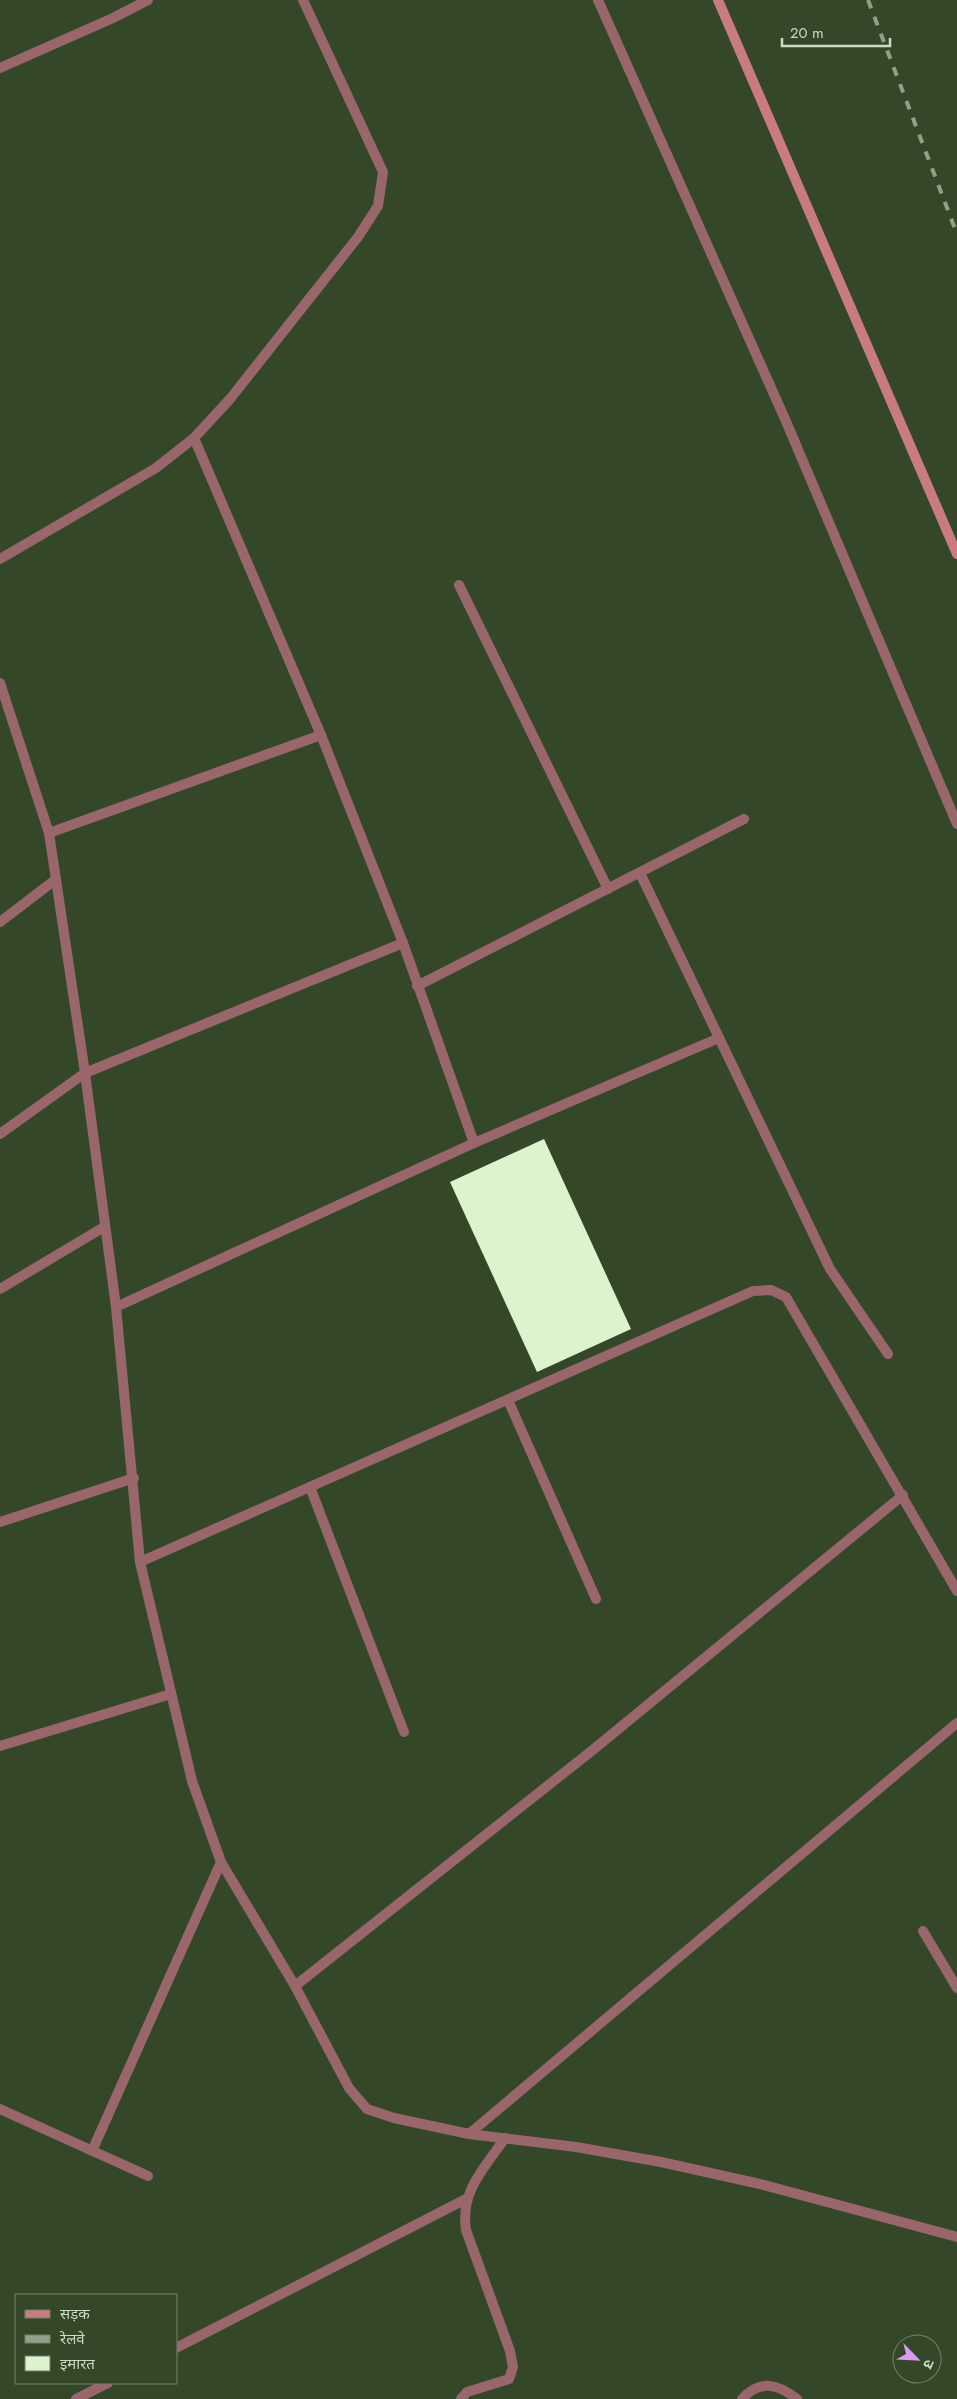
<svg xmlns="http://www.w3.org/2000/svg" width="957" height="2399" font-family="Jost,'Noto Sans Devanagari',sans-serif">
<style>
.building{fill:#dbf4ce}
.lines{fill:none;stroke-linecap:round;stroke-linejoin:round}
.street{stroke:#99676b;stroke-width:10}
.secondary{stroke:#c97b81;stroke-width:10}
.rail{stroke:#91a189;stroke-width:4;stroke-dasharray:9 9;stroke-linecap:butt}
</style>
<rect width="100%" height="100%" fill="#344829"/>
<polygon class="building" points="544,1139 631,1329 537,1372 450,1182"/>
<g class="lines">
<g class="street">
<polyline points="598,0 785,419 957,824"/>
<polyline points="0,68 113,18 148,0"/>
<polyline points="194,438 321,735 403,943 474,1143"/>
<polyline points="0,559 156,468 194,438 230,399 358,237 378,206 383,172 303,0"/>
<polyline points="459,585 608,889"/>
<polyline points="0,683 49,833 85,1073 116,1307 140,1562 192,1781 221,1862 295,1986 349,2088 367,2109 394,2118 469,2134 576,2147 661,2162 760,2184 957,2237"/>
<polyline points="49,833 321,735"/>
<polyline points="640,873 830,1269 888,1354"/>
<polyline points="0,922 55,880"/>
<polyline points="417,986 744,819"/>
<polyline points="0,1134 85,1073 403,943"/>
<polyline points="0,1289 104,1227"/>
<polyline points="116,1307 474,1143 719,1038"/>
<polyline points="508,1400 596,1599"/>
<polyline points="310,1487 404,1732"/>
<polyline points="0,1522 134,1478"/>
<polyline points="140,1562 753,1291 771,1290 786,1297 957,1591"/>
<polyline points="0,1746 171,1694"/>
<polyline points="923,1931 957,1988"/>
<polyline points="295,1986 594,1749 903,1495"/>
<polyline points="0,2109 148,2176"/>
<polyline points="469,2134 957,1723"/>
<polyline points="92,2151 221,1862"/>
<polyline points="176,2348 466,2199"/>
<polyline points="76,2399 108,2383"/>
<path d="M461 2399 467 2392 509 2379 513 2367 510 2351 466 2230C460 2191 484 2169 505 2138"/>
<path d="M742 2399C760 2379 778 2384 797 2399"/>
</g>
<polyline class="secondary" points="718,0 957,554"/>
<polyline class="rail" points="868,0 957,234"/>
</g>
<rect x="15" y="2294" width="162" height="90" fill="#344829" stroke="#718268"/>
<rect x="25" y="2310" width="25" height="8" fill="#c97b81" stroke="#718268"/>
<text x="60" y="2319" font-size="15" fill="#ccd9c6">सड़क</text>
<rect x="25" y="2335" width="25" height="8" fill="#91a189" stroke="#718268"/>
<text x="60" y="2344" font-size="15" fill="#ccd9c6">रेलवे</text>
<rect x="25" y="2356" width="25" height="15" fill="#dbf4ce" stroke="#718268"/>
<text x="60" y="2369" font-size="15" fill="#ccd9c6">इमारत</text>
<g transform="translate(917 2359) rotate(114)"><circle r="24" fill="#344829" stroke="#718268"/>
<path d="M0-4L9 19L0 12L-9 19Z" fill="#da9af6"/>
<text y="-8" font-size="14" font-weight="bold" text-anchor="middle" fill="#ccd9c6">उ</text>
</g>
<path d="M782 38v8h108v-8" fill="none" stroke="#ccd9c6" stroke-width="2.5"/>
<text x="790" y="38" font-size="15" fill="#ccd9c6" stroke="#344829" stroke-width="4" paint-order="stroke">20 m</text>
</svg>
